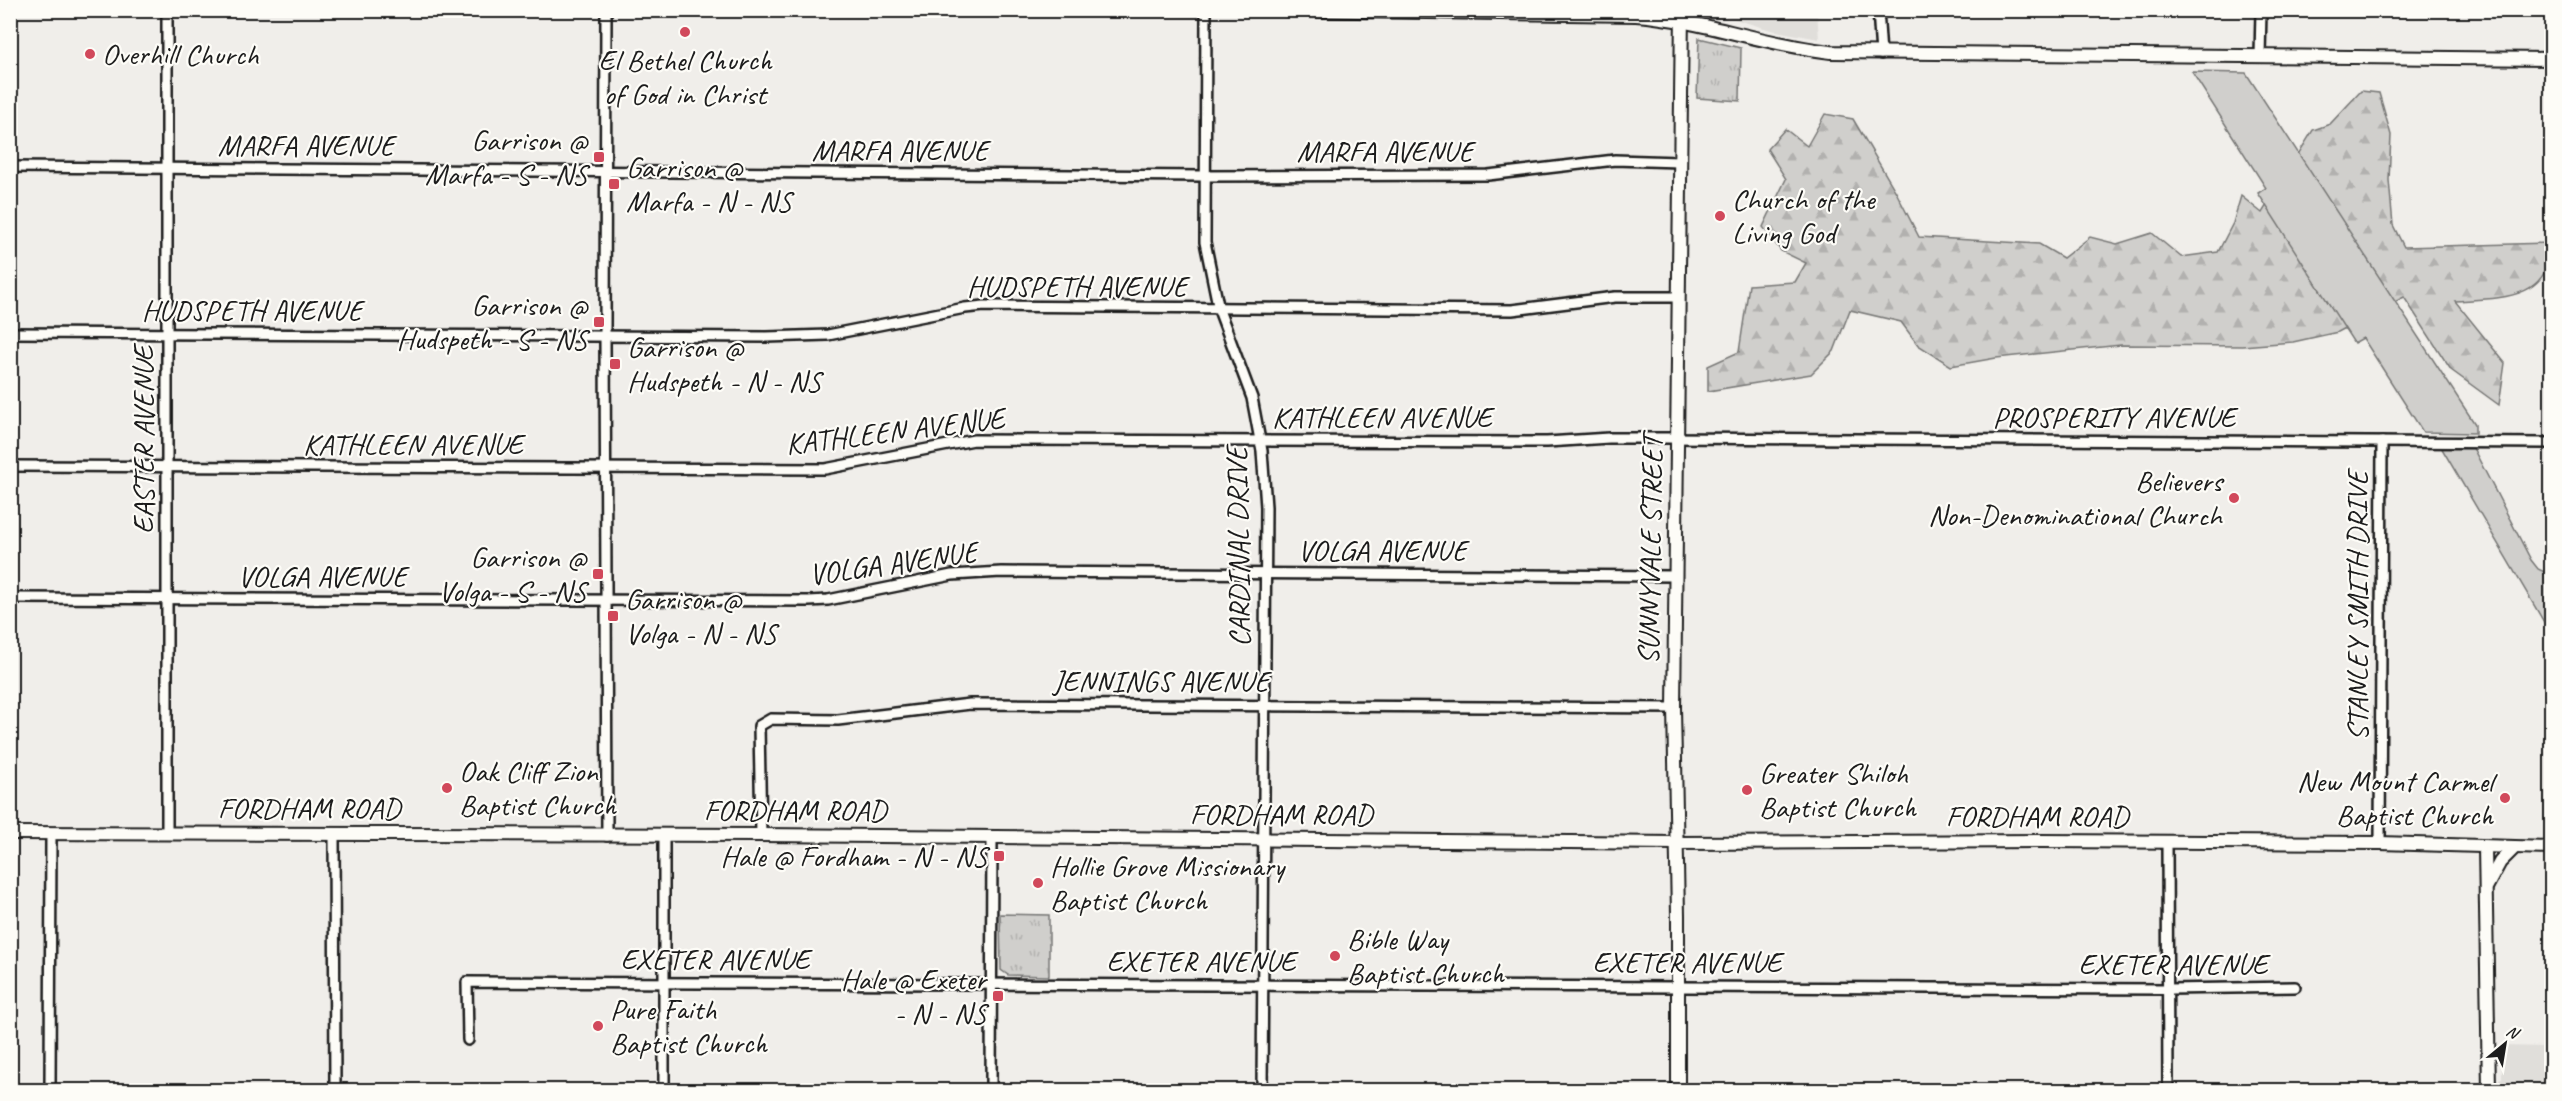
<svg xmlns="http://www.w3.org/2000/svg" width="2562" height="1101" font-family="Caveat,sans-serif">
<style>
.built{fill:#e0deda}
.grass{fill:url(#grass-tufts);stroke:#767674;stroke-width:1.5}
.forest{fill:url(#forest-firs);stroke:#767674;stroke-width:1.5}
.green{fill:#d0cfcc;stroke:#767674;stroke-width:1.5}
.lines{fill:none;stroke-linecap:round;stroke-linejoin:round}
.minor-casing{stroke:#1c1c1c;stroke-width:14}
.tertiary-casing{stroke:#1c1c1c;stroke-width:16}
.minor{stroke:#fdfcf7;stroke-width:9}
.tertiary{stroke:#fdfcf7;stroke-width:12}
.poi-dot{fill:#d1495b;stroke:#fdfcf7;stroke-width:2}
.labels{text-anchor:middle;stroke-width:4.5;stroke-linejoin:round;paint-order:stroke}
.poi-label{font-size:30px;fill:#1c1c1c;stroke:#fdfcf7;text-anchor:start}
.street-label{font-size:30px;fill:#1c1c1c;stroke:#fdfcf7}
</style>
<defs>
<pattern id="grass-tufts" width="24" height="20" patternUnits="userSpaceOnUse" patternTransform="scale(1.5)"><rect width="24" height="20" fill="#d0cfcc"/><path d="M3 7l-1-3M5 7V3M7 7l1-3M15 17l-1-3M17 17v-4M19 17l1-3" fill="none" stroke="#b2b1af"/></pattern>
<pattern id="forest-firs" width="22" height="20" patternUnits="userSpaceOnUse" patternTransform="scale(1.5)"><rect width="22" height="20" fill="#d0cfcc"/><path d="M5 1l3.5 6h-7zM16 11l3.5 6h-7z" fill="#b2b1af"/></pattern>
</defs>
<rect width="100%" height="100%" fill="#f0eeea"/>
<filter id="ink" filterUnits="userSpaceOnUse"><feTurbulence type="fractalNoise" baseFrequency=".0167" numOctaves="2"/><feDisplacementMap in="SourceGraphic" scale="12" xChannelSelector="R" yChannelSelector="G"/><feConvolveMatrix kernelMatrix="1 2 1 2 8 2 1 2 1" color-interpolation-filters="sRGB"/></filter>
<g filter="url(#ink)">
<g class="built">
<polygon points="1707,11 1817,11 1819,39 1771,30"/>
<polygon points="2502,1046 2551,1047 2551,1090 2500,1090 2499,1079 2502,1078"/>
</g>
<g class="grass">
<polygon points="1699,38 1741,48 1740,101 1697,98"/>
<polygon points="1000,914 1049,915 1049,976 1008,975 1001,970"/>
</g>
<path class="forest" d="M2361 91 2379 93 2391 135 2389 180 2393 225 2404 247 2551 243C2551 302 2498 298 2455 301L2505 363 2499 405 2451 370 2404 297 2338 332 2293 342 2242 346 2121 345 1996 358 1951 366 1918 345 1901 322 1850 310 1834 351 1811 374 1708 391V366L1739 352 1749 285 1795 282 1806 263 1781 251 1763 227 1786 179 1767 149 1785 129 1807 146 1825 114 1853 119 1896 192 1919 237 2039 244 2063 258 2090 237 2117 244 2152 233 2181 257 2218 252 2233 223 2241 196 2262 213 2313 130 2330 124Z"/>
<g class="green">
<polygon points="2192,72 2246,73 2475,424 2475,433 2423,432 2363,338 2354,343 2258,193 2266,188"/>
<polygon points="2441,447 2473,448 2531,560 2538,569 2551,575 2551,634"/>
</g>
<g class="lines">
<defs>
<g id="minor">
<polyline points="167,10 167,833"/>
<polyline points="606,10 605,336 607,836"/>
<polyline points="1206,10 1205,242 1219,310 1252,398 1262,451 1266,507 1262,1090"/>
<polyline points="1878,10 1881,54"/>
<polyline points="2260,57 2261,10"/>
<polyline points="10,167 1204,176 1488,175 1615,160 1679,162"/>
<polyline points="10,333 767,337 828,335 965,308 984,306 1512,310 1615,297 1678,297"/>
<polyline points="10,466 825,469 974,440 1547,442 1609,438 1666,438 2552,443"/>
<polyline points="10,598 809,601 828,600 952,575 1001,572 1675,576"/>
<polyline points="334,834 335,1090"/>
<polyline points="664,835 664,1090"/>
<polyline points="761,835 759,726 771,719 838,720 970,704 1674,708"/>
<polyline points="2167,842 2168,1090"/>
<polyline points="2380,843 2382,442"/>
<polyline points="468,1040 467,982 2169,989 2295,987"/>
<polyline points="50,1090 51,834"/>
<polyline points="991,1090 992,837"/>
</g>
<g id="tertiary">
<path d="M1287 10 1636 15C1702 20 1765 45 1831 52L2552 59"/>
<polyline points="10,833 761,835 1676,843 2042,841 2380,843 2552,848"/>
<polyline points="2485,847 2489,1090"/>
<polyline points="2487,886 2500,862 2514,848"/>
<polyline points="1678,1090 1678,915 1674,708 1682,10"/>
</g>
</defs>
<use href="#minor" class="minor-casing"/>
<use href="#tertiary" class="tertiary-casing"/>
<use href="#minor" class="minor"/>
<use href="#tertiary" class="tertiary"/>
</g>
</g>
<g class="poi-dot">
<circle cx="685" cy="32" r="6"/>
<circle cx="90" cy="54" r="6"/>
<rect x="593" y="151" width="12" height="12" rx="3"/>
<rect x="608" y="178" width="12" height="12" rx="3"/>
<circle cx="1720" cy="216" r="6"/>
<rect x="593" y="316" width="12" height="12" rx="3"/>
<rect x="609" y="358" width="12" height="12" rx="3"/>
<circle cx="2234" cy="498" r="6"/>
<rect x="592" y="568" width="12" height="12" rx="3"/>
<rect x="607" y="610" width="12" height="12" rx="3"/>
<circle cx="447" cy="788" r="6"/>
<circle cx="1747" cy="790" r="6"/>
<circle cx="2505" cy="798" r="6"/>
<rect x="993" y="850" width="12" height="12" rx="3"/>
<circle cx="1038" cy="883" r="6"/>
<circle cx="1335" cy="956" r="6"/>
<rect x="992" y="990" width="12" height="12" rx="3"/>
<circle cx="598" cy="1026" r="6"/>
</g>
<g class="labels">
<g class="poi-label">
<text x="102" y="64">Overhill Church</text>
<text x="685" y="70" text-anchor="middle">El Bethel Church<tspan x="685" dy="34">of God in Christ</tspan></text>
<text x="587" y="150" text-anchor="end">Garrison @<tspan x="587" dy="34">Marfa - S - NS</tspan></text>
<text x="626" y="177">Garrison @<tspan x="626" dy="34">Marfa - N - NS</tspan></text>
<text x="1732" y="209">Church of the<tspan x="1732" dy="34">Living God</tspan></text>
<text x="587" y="315" text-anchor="end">Garrison @<tspan x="587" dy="34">Hudspeth - S - NS</tspan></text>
<text x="627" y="357">Garrison @<tspan x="627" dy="34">Hudspeth - N - NS</tspan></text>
<text x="2222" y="491" text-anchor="end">Believers<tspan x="2222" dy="34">Non-Denominational Church</tspan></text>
<text x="586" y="567" text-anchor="end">Garrison @<tspan x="586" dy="34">Volga - S - NS</tspan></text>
<text x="625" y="609">Garrison @<tspan x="625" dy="34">Volga - N - NS</tspan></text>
<text x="459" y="781">Oak Cliff Zion<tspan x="459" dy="34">Baptist Church</tspan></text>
<text x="1759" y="783">Greater Shiloh<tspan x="1759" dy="34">Baptist Church</tspan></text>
<text x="2493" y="791" text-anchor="end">New Mount Carmel<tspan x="2493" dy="34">Baptist Church</tspan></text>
<text x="987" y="866" text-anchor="end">Hale @ Fordham - N - NS</text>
<text x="1050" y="876">Hollie Grove Missionary<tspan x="1050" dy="34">Baptist Church</tspan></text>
<text x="1347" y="949">Bible Way<tspan x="1347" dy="34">Baptist Church</tspan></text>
<text x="986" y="989" text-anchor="end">Hale @ Exeter<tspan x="986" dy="34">- N - NS</tspan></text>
<text x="610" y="1019">Pure Faith<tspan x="610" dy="34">Baptist Church</tspan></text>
</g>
<g class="street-label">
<text x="306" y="155">MARFA AVENUE</text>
<text x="900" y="160">MARFA AVENUE</text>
<text x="1385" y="161">MARFA AVENUE</text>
<text x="1077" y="296">HUDSPETH AVENUE</text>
<text x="252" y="320">HUDSPETH AVENUE</text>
<text x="1382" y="427">KATHLEEN AVENUE</text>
<text x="2114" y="427">PROSPERITY AVENUE</text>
<text transform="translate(895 431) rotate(-7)" y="10">KATHLEEN AVENUE</text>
<text transform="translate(143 440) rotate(-90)" y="10">EASTER AVENUE</text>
<text x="413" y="454">KATHLEEN AVENUE</text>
<text transform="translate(1238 547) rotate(-91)" y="10">CARDINAL DRIVE</text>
<text x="1382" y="560">VOLGA AVENUE</text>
<text transform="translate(1650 550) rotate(-89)" y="10">SUNNYVALE STREET</text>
<text transform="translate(893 563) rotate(-8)" y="10">VOLGA AVENUE</text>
<text x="322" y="586">VOLGA AVENUE</text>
<text transform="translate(2357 606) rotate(-90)" y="10">STANLEY SMITH DRIVE</text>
<text x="1161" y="691">JENNINGS AVENUE</text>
<text x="309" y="818">FORDHAM ROAD</text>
<text x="795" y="820">FORDHAM ROAD</text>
<text x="1281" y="824">FORDHAM ROAD</text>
<text x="2037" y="826">FORDHAM ROAD</text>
<text x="715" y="969">EXETER AVENUE</text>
<text x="1201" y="971">EXETER AVENUE</text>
<text x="1687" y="972">EXETER AVENUE</text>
<text x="2173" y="974">EXETER AVENUE</text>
</g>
</g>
<rect width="2562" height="1101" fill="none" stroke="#fdfcf7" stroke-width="36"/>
<rect x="18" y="18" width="2526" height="1065" fill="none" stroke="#1c1c1c" stroke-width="2" filter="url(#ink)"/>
<g transform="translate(2505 1044) rotate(30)" stroke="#fdfcf7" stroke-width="4.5" paint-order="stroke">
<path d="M0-4.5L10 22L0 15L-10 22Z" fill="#1c1c1c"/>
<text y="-9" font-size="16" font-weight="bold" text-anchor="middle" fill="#1c1c1c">N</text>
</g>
</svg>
